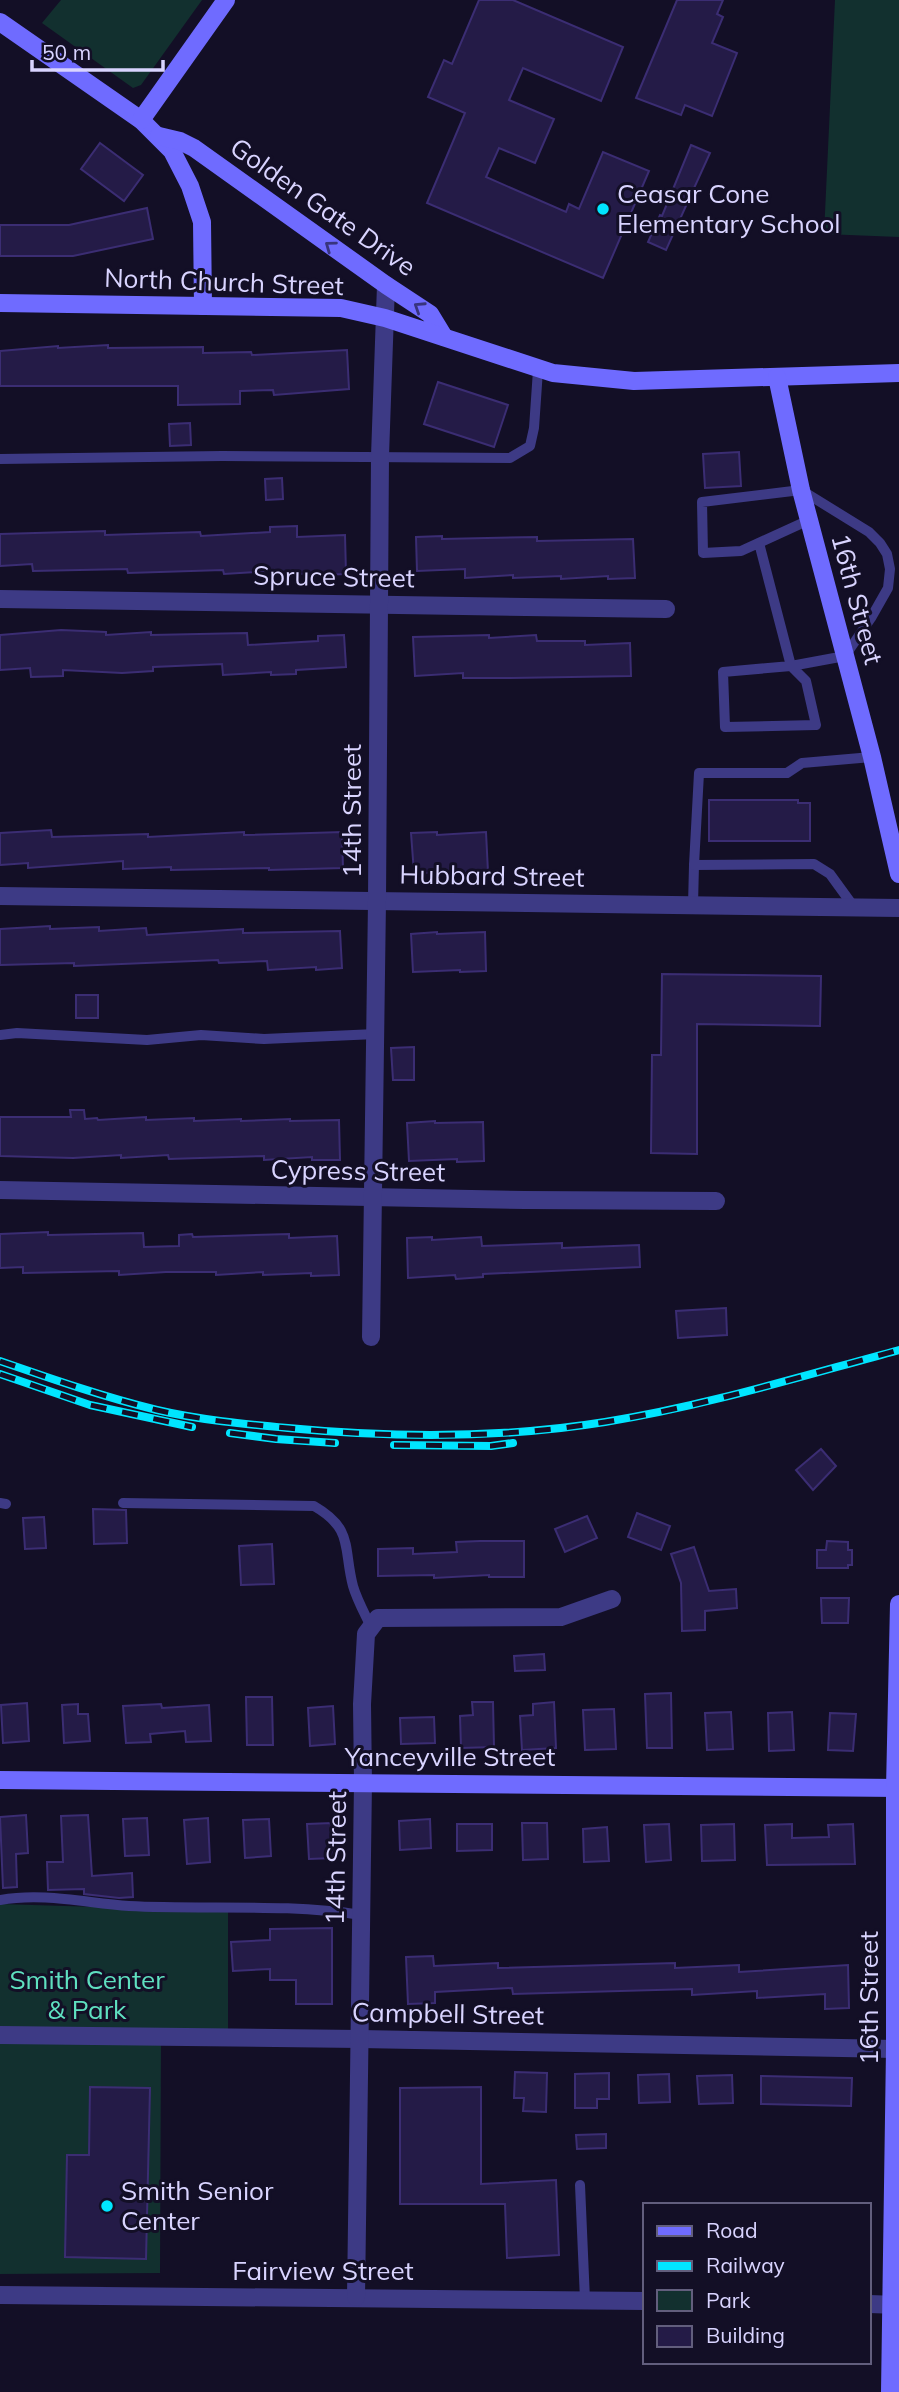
<svg xmlns="http://www.w3.org/2000/svg" width="899" height="2392" font-family="Mulish,sans-serif">
<style>
.green{fill:#12302f}
.building{fill:#241b47;stroke:#3b2d73;stroke-width:2}
.lines{fill:none;stroke-linecap:round;stroke-linejoin:round}
.lane{stroke:#3d3a85;stroke-width:10}
.street{stroke:#3d3a85;stroke-width:18}
.secondary{stroke:#6f6bff;stroke-width:18}
.rail-casing{stroke:#00e5ff;stroke-width:8}
.rail{stroke:#130f26;stroke-width:5;stroke-dasharray:16;stroke-linecap:butt}
.oneway{stroke:#38347d}
.poi-dot{fill:#00e5ff;stroke:#130f26;stroke-width:2.5}
.labels{text-anchor:middle;stroke-width:6;stroke-linejoin:round;paint-order:stroke}
.poi-label{font-size:26px;fill:#d9d4ff;stroke:#130f26;text-anchor:start}
.street-label{font-size:26px;fill:#d9d4ff;stroke:#130f26}
.park-label{font-size:26px;fill:#5fe0c0;stroke:#130f26}
</style>
<rect width="100%" height="100%" fill="#130f26"/>
<g class="green">
<polygon points="61,0 202,0 141,85 133,88 42,23"/>
<polygon points="835,0 899,0 899,237 824,234"/>
<polygon points="0,1904 228,1911 228,2038 161,2039 160,2273 0,2274"/>
</g>
<g class="building">
<polygon points="479,0 513,0 623,47 601,101 523,68 509,100 554,119 535,163 499,148 486,177 566,212 569,204 579,209 603,152 649,171 603,278 427,203 465,113 428,97 444,60 452,64"/>
<polygon points="677,0 723,0 717,14 723,17 712,43 737,53 712,116 685,105 681,115 636,98"/>
<polygon points="100,143 143,175 124,201 81,169"/>
<polygon points="691,145 710,153 666,250 648,242 660,215 662,216"/>
<polygon points="147,208 153,239 73,256 0,256 0,225 69,225"/>
<polygon points="108,345 108,348 203,347 203,353 251,352 252,355 347,350 349,389 274,395 273,390 240,391 240,404 178,405 178,386 0,386 0,351 58,346 58,348"/>
<polygon points="438,382 508,405 494,447 424,424"/>
<polygon points="190,423 191,445 170,446 169,424"/>
<polygon points="739,452 741,486 705,488 703,454"/>
<polygon points="282,478 283,499 266,500 265,479"/>
<polygon points="297,526 297,537 345,535 346,574 320,575 320,573 272,575 272,571 224,574 223,570 128,573 127,569 33,571 32,564 0,566 0,534 105,531 105,535 200,532 201,536 270,532 270,527"/>
<polygon points="442,536 442,539 537,537 537,541 633,539 635,578 608,579 608,576 561,579 561,576 513,578 513,575 465,578 465,569 417,571 416,537"/>
<polygon points="61,630 106,632 106,635 151,632 151,635 247,633 248,645 318,641 318,636 344,635 346,667 296,670 296,674 271,675 271,672 223,675 222,664 153,667 153,671 122,673 63,670 63,676 31,677 30,668 0,670 0,635"/>
<polygon points="489,635 489,638 536,635 537,641 585,641 585,645 630,643 631,676 511,678 463,678 463,673 415,676 413,637"/>
<polygon points="709,800 798,800 798,803 810,803 810,841 709,841"/>
<polygon points="51,830 52,837 148,834 148,837 244,832 244,835 342,832 343,868 269,870 269,868 171,870 171,867 123,869 123,861 28,868 28,863 0,865 0,833"/>
<polygon points="437,832 437,835 486,832 488,872 414,873 411,833"/>
<polygon points="50,926 50,929 99,927 99,931 146,928 147,935 243,929 243,933 340,931 342,968 316,970 316,967 268,970 267,961 219,963 218,960 74,966 74,963 0,965 0,929"/>
<polygon points="437,932 437,934 485,932 486,971 460,972 460,970 413,972 411,934"/>
<polygon points="662,974 821,976 820,1026 697,1024 697,1154 651,1153 652,1055 661,1055"/>
<rect x="76" y="995" width="22" height="23"/>
<polygon points="414,1047 414,1080 393,1080 391,1048"/>
<polygon points="70,1110 84,1110 85,1119 97,1118 98,1120 146,1117 146,1120 194,1118 194,1121 241,1119 241,1121 290,1119 290,1121 339,1120 340,1160 312,1160 312,1157 264,1160 264,1156 169,1159 168,1155 121,1158 121,1155 73,1158 0,1156 0,1117 71,1117"/>
<polygon points="435,1121 435,1123 483,1122 484,1161 457,1162 457,1159 409,1161 407,1123"/>
<polygon points="48,1232 48,1235 143,1233 144,1247 179,1246 179,1235 192,1234 193,1237 289,1234 289,1238 337,1236 339,1275 311,1276 311,1273 263,1275 263,1272 216,1275 216,1272 166,1272 119,1275 119,1271 23,1273 23,1267 0,1268 0,1234"/>
<polygon points="432,1237 432,1240 481,1237 482,1246 562,1243 562,1248 639,1245 640,1267 483,1274 483,1277 456,1279 455,1275 408,1278 407,1238"/>
<polygon points="726,1308 727,1335 678,1338 676,1311"/>
<polygon points="821,1449 836,1466 813,1490 796,1470"/>
<polygon points="93,1509 126,1510 127,1543 94,1544"/>
<polygon points="637,1513 670,1526 661,1550 628,1537"/>
<polygon points="587,1516 597,1538 565,1552 555,1529"/>
<polygon points="44,1517 46,1548 25,1549 23,1518"/>
<polygon points="480,1541 524,1541 524,1577 489,1577 489,1575 434,1578 434,1575 378,1576 378,1549 413,1548 413,1554 457,1552 456,1542"/>
<polygon points="827,1541 848,1542 848,1550 852,1550 852,1565 848,1565 848,1568 817,1568 817,1550 826,1550"/>
<polygon points="272,1544 274,1584 241,1585 239,1546"/>
<polygon points="694,1547 709,1591 736,1589 737,1608 705,1611 705,1630 682,1631 681,1583 671,1554"/>
<polygon points="821,1598 849,1598 848,1623 822,1623"/>
<polygon points="544,1654 545,1670 515,1671 514,1656"/>
<polygon points="671,1693 672,1748 647,1748 645,1694"/>
<polygon points="246,1697 272,1697 273,1745 247,1745"/>
<polygon points="472,1702 493,1702 494,1747 461,1748 460,1716 473,1715"/>
<polygon points="554,1702 556,1748 522,1750 520,1716 533,1715 533,1704"/>
<polygon points="27,1703 29,1741 3,1743 1,1705"/>
<polygon points="78,1704 78,1714 88,1714 90,1741 64,1743 62,1705"/>
<polygon points="161,1704 162,1708 209,1705 211,1741 186,1742 185,1731 150,1734 151,1742 126,1743 123,1706"/>
<polygon points="333,1706 335,1744 310,1746 308,1708"/>
<polygon points="614,1709 616,1749 585,1750 583,1710"/>
<polygon points="731,1712 733,1749 707,1750 705,1713"/>
<polygon points="792,1712 794,1750 769,1751 768,1713"/>
<polygon points="830,1713 856,1714 853,1751 828,1750"/>
<polygon points="434,1717 435,1743 401,1744 400,1718"/>
<polygon points="26,1815 28,1853 16,1854 17,1887 3,1888 0,1817"/>
<polygon points="88,1815 92,1876 132,1873 133,1897 119,1898 84,1894 84,1889 48,1890 47,1862 63,1862 61,1816"/>
<polygon points="147,1818 149,1855 125,1856 123,1819"/>
<polygon points="208,1818 210,1862 187,1864 184,1820"/>
<polygon points="269,1819 271,1856 245,1858 243,1820"/>
<polygon points="430,1819 431,1848 400,1850 399,1821"/>
<polygon points="332,1823 334,1858 309,1859 307,1824"/>
<polygon points="522,1823 547,1823 548,1859 523,1860"/>
<polygon points="457,1824 492,1824 492,1850 457,1851"/>
<polygon points="669,1824 671,1860 646,1862 644,1825"/>
<polygon points="734,1824 735,1860 702,1861 701,1825"/>
<polygon points="792,1824 792,1838 829,1837 828,1825 853,1824 855,1864 767,1865 765,1825"/>
<polygon points="607,1827 609,1861 584,1862 583,1829"/>
<polygon points="332,1928 332,2004 296,2004 296,1980 270,1980 270,1969 233,1971 231,1942 270,1940 270,1929"/>
<polygon points="433,1956 434,1966 498,1963 498,1968 675,1963 675,1968 739,1965 739,1972 848,1965 849,2008 825,2009 825,1994 757,1998 757,1991 692,1995 692,1989 513,1994 512,1988 435,1992 435,2003 408,2004 406,1957"/>
<polygon points="515,2072 547,2073 546,2112 523,2111 524,2098 514,2098"/>
<polygon points="609,2073 609,2099 597,2099 597,2108 575,2108 575,2074"/>
<polygon points="669,2074 670,2102 639,2103 638,2075"/>
<polygon points="732,2075 733,2103 699,2104 697,2076"/>
<polygon points="761,2076 852,2078 851,2106 761,2104"/>
<polygon points="90,2087 150,2088 146,2259 65,2257 67,2155 89,2155"/>
<polygon points="481,2087 481,2184 556,2180 559,2255 507,2258 505,2204 400,2204 400,2088"/>
<polygon points="606,2134 606,2148 577,2149 576,2135"/>
</g>
<g class="lines">
<g class="lane">
<polyline points="0,459 222,456 510,458 530,446 534,428 538,370"/>
<polyline points="759,543 791,666 806,681 816,725 725,727 723,672 791,666 845,656 871,618 888,588 890,569 887,554 880,543 869,532 801,490 702,502 703,553 741,551 809,520"/>
<polyline points="693,905 694,865"/>
<polyline points="854,907 830,874 814,864 694,865 699,773 787,773 802,763 872,757"/>
<polyline points="0,1035 17,1033 147,1040 201,1035 264,1039 376,1034"/>
<polyline points="0,1503 6,1504"/>
<path d="M123 1503 314 1506C354 1529 343 1548 353 1586 357 1600 365 1614 371 1627"/>
<path d="M0 1900C43 1892 86 1903 129 1906 206 1910 284 1903 361 1915"/>
<polyline points="580,2185 585,2300"/>
</g>
<g class="street">
<polyline points="0,599 666,609"/>
<polyline points="0,896 899,908"/>
<polyline points="0,1190 525,1200 716,1201"/>
<polyline points="371,1337 377,901 380,456 386,285"/>
<polyline points="0,2035 360,2039 895,2049"/>
<polyline points="0,2295 645,2301"/>
<polyline points="356,2297 363,1782 362,1704 366,1634 378,1618 561,1617 612,1599"/>
<polyline points="869,2304 899,2305"/>
</g>
<g class="secondary">
<polyline points="0,22 141,120 172,151 190,186 202,222 203,306"/>
<polyline points="141,120 226,0"/>
<polyline points="159,136 180,141 194,148 386,285 430,314 444,337"/>
<polyline points="0,303 341,308 385,318 553,373 634,381 899,373"/>
<polyline points="777,377 801,490 872,757 899,874"/>
<polyline points="0,1780 899,1788"/>
<polyline points="890,2392 895,2049 895,1788 899,1604"/>
</g>
<defs>
<g id="rail">
<path d="M0 1361C52 1379 104 1397 157 1410 200 1420 244 1424 288 1428 395 1438 499 1439 605 1422 705 1406 802 1376 899 1350"/>
<polyline points="0,1374 90,1405 192,1427"/>
<polyline points="230,1433 276,1439 335,1443"/>
<polyline points="394,1445 491,1446 513,1443"/>
</g>
</defs>
<use href="#rail" class="rail-casing"/>
<use href="#rail" class="rail"/>
</g>
<defs><path id="oneway-chevron" d="M-2-3.5L2.5 0L-2 3.5" fill="none" stroke-width="1.6" stroke-linecap="round" stroke-linejoin="round" transform="scale(1.75)"/></defs>
<g class="oneway">
<use href="#oneway-chevron" transform="translate(330 246) rotate(-144)"/>
<use href="#oneway-chevron" transform="translate(419 307) rotate(-147)"/>
</g>
<g class="poi-dot">
<circle cx="603" cy="209" r="7"/>
<circle cx="107" cy="2206" r="7"/>
</g>
<g class="labels">
<g class="poi-label">
<text x="617" y="203">Ceasar Cone<tspan x="617" dy="30">Elementary School</tspan></text>
<text x="121" y="2200">Smith Senior<tspan x="121" dy="30">Center</tspan></text>
</g>
<g class="street-label">
<text transform="translate(323 207) rotate(35)" y="9">Golden Gate Drive</text>
<text transform="translate(224 282) rotate(2)" y="9">North Church Street</text>
<text transform="translate(334 577) rotate(1)" y="9">Spruce Street</text>
<text transform="translate(857 599) rotate(75)" y="9">16th Street</text>
<text transform="translate(352 811) rotate(-90)" y="9">14th Street</text>
<text transform="translate(492 876) rotate(1)" y="9">Hubbard Street</text>
<text transform="translate(358 1171) rotate(1)" y="9">Cypress Street</text>
<text x="450" y="1766">Yanceyville Street</text>
<text transform="translate(336 1858) rotate(-89)" y="9">14th Street</text>
<text transform="translate(869 1998) rotate(-90)" y="9">16th Street</text>
<text transform="translate(448 2014) rotate(1)" y="9">Campbell Street</text>
<text x="323" y="2280">Fairview Street</text>
</g>
<g class="park-label">
<text x="87" y="1989">Smith Center<tspan x="87" dy="30">&amp; Park</tspan></text>
</g>
</g>
<rect x="643" y="2203" width="228" height="161" fill="#130f26" stroke="#625e7d" stroke-width="2"/>
<rect x="657" y="2226" width="35" height="10" fill="#6f6bff" stroke="#625e7d" stroke-width="2"/>
<text x="706" y="2238" font-size="21" fill="#d9d4ff">Road</text>
<rect x="657" y="2261" width="35" height="10" fill="#00e5ff" stroke="#625e7d" stroke-width="2"/>
<text x="706" y="2273" font-size="21" fill="#d9d4ff">Railway</text>
<rect x="657" y="2290" width="35" height="21" fill="#12302f" stroke="#625e7d" stroke-width="2"/>
<text x="706" y="2308" font-size="21" fill="#d9d4ff">Park</text>
<rect x="657" y="2326" width="35" height="21" fill="#241b47" stroke="#625e7d" stroke-width="2"/>
<text x="706" y="2343" font-size="21" fill="#d9d4ff">Building</text>
<path d="M32 60v10h131v-10" fill="none" stroke="#d9d4ff" stroke-width="3.5"/>
<text x="42" y="60" font-size="21" fill="#d9d4ff" stroke="#130f26" stroke-width="5" paint-order="stroke">50 m</text>
</svg>
